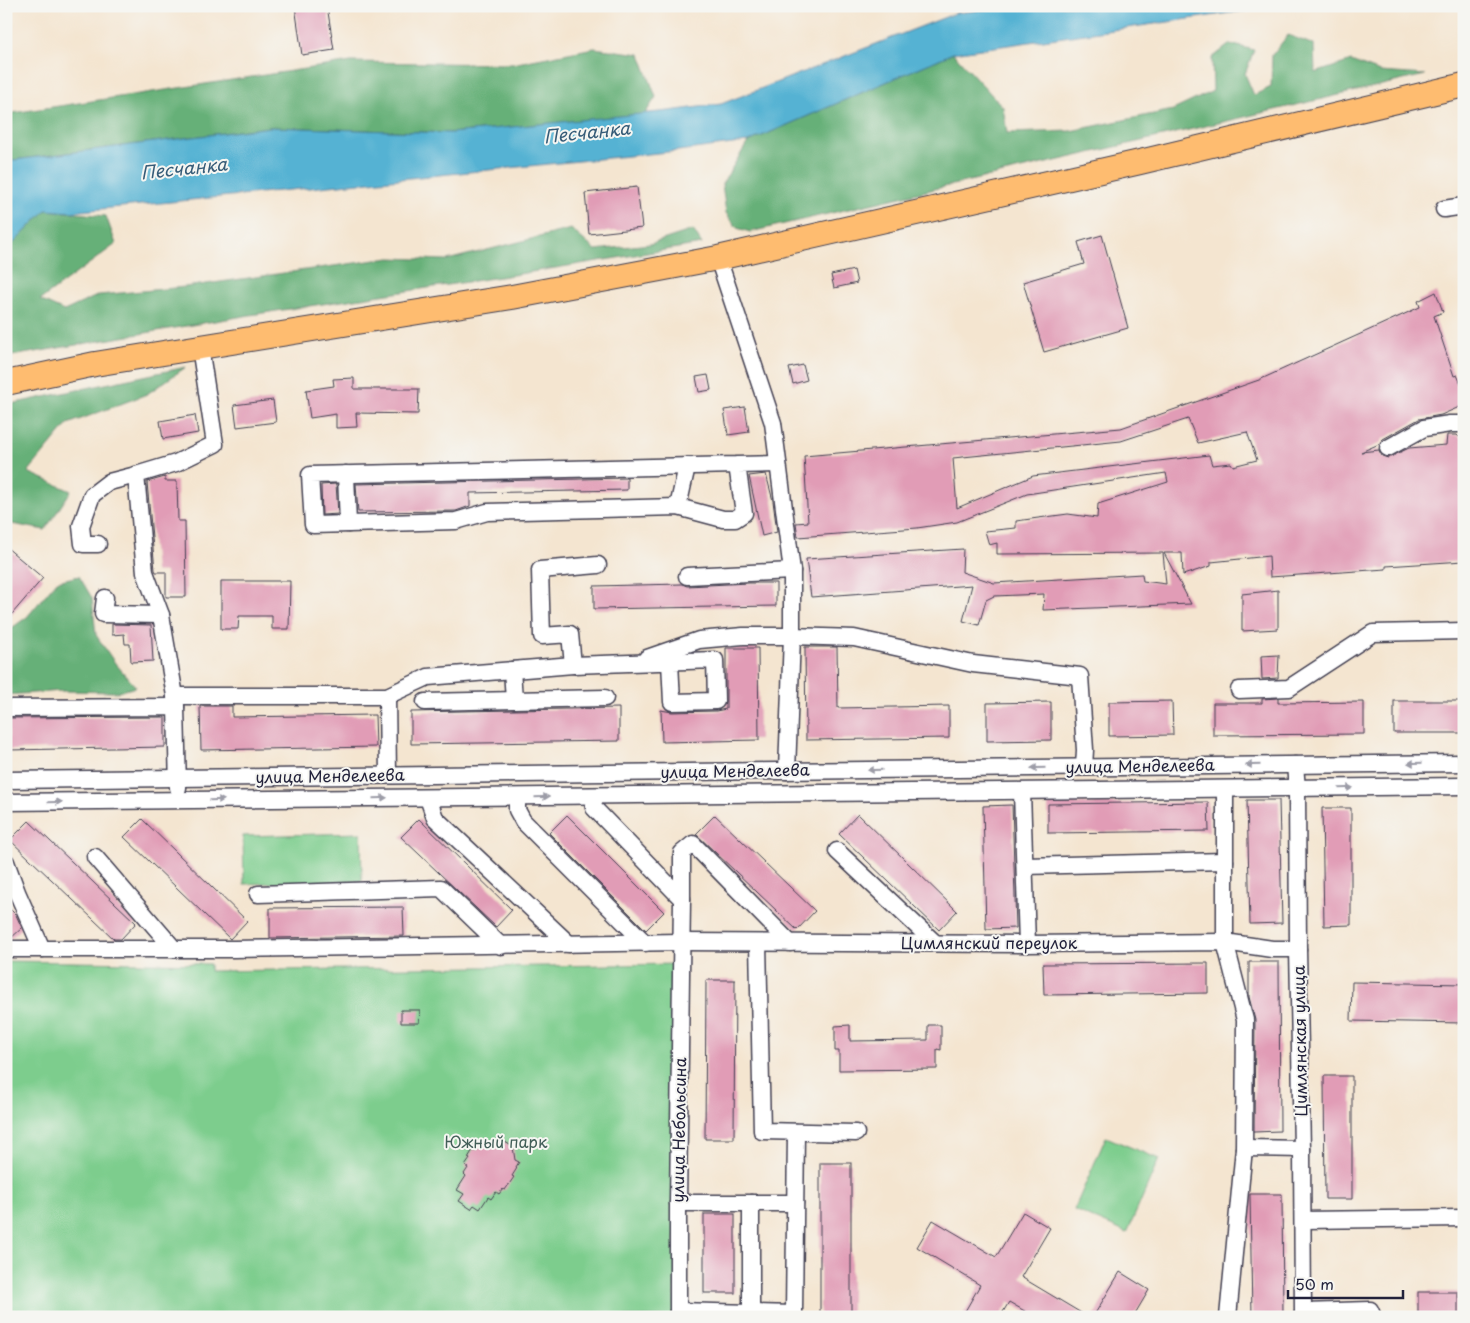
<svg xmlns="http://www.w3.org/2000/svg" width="1470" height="1323" font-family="'Playpen Sans',sans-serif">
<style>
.green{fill:#7dcd8d;stroke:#507864}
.forest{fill:#66b078;stroke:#44695a}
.water{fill:#55b2d3;stroke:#3c6a87}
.building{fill:#e19cb6;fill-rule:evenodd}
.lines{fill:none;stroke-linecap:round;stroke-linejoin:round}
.minor-casing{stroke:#423f51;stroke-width:19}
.highway-casing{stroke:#423f51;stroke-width:26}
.minor{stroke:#fff;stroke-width:16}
.highway{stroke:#febc70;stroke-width:24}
.oneway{fill:#9c9ca7}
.labels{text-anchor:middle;stroke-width:4;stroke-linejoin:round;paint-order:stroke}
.street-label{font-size:16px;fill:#22223b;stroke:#f6f6f2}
.park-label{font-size:16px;fill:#425e58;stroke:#f6f6f2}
.water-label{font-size:18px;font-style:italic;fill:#365c78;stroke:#f6f6f2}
</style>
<rect width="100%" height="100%" fill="#f6f6f2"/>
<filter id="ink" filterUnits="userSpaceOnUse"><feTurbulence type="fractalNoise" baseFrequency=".02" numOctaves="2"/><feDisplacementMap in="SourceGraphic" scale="10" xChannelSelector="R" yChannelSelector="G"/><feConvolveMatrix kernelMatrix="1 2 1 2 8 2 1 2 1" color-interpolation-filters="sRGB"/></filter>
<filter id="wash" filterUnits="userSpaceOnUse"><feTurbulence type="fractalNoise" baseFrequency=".0096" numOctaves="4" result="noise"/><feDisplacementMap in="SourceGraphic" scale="20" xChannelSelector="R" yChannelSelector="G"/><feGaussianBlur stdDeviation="1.12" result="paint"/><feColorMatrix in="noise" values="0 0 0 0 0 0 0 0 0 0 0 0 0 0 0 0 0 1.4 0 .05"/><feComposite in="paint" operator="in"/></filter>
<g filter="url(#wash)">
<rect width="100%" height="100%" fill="#f4e5d0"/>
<g class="green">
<polygon points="361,833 362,881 244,884 243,836"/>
<polygon points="6,961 210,964 210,971 677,964 675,1317 6,1317"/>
<polygon points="1106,1137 1159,1159 1127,1233 1074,1210"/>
</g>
<g class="forest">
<polygon points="1288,35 1314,45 1315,73 1351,61 1380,72 1425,75 750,232 737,228 726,213 722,184 748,142 953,53 1003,107 1007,133 1070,131 1173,110 1213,91 1212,58 1230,44 1254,50 1245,74 1254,95 1271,87 1272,55"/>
<polygon points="594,48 640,54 656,97 645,114 451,133 270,127 6,161 6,114 351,62 512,64"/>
<polygon points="46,210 106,216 116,244 40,300 64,311 99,295 185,287 390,258 447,260 571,229 595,250 650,244 693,230 702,244 513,275 250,315 6,357 6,251"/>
<polygon points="186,367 147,394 68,424 28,472 71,491 45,530 6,523 6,405"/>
<polygon points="79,576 92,598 96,635 115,663 136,687 117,692 62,691 6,695 6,632 27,617 57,581"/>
</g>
<polygon class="water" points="1019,6 1279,6 953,53 748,142 678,151 71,212 46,210 6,251 6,161 270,127 451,133 669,111 721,104 956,13"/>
<g id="blocks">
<g class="building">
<polygon points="295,6 327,6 334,50 302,55"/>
<polygon points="637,187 642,228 589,234 585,193"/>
<polygon points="1102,235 1128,328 1044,352 1023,282 1084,264 1078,242"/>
<polygon points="854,270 857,283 834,288 831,275"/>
<path d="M1436 292 1443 312 1434 316 1454 376 1457 375 1464 390V405L1441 415 1419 419 1383 439 1379 444 1361 452 1379 450 1382 456 1388 458 1409 448 1446 445 1447 435H1457L1459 437H1464V561L1386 566V569L1270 577 1269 556 1211 562V566L1183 575 1182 553H1164L1191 604 1043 610 1044 594 994 596 986 600 979 625 963 621 972 585 811 597 806 559 963 549 962 572 994 583 1142 574 1143 581 1166 584 1163 553 997 554V543L989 545 985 531 1016 528V521L1068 514 1097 518 1098 504 1168 482 1166 473 1027 494 957 522 917 528 798 537 796 523 808 522 804 456 1121 428 1259 380 1420 307 1418 301ZM1188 419 1198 443 1247 432 1257 460 1233 466 1231 463 1212 465 1209 455 1033 476 957 508 953 458 1121 441Z"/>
<polygon points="803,365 807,380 793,384 789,368"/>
<polygon points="708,375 711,390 699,392 696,377"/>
<polygon points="354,378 354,389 419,389 418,414 356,413 357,427 336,428 336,414 310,418 306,390 334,386 333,379"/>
<polygon points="273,400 276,422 237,427 234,405"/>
<polygon points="745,407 749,432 728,435 724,410"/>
<polygon points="195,415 198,433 163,439 160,421"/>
<polygon points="766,474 773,501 777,532 762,536 749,476"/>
<polygon points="165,477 165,481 177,481 178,521 185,521 186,597 166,597 166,572 156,572 155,570 147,482"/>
<polygon points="627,478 627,490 470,493 470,506 456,511 358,512 356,484"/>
<polygon points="336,484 338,514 322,515 321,485"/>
<polygon points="6,547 43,578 6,621"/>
<polygon points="221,581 290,581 289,629 272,629 272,616 239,616 238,629 221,629"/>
<polygon points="749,583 776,583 776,606 594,609 594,586 682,584 687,586"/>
<polygon points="1278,590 1278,629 1242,631 1242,594"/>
<polygon points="112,624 151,625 153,661 131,662 130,644 125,644 124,634 112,635"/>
<polygon points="805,647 837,647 838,708 949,706 949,738 806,740"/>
<polygon points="726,648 758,648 759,740 662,742 661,710 672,712 716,711 726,709"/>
<polygon points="1279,655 1278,678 1262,679 1261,656"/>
<polygon points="1278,698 1278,703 1364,702 1364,734 1213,735 1213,703 1262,703 1262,699"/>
<polygon points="1172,701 1173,735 1109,736 1109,702"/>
<rect x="1394" y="701" width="70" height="32"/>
<polygon points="1051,702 1051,740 987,741 987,703"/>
<polygon points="200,706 232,706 232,717 375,715 376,747 201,750"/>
<polygon points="619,708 619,741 411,744 411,712"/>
<polygon points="165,717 165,747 9,750 8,718"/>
<polygon points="1247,800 1279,800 1282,923 1250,924"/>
<polygon points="1208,802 1209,831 1048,833 1048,804"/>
<polygon points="1012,805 1016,928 986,929 983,806"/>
<polygon points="1322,808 1351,808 1351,925 1324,926"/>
<polygon points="858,814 957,911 939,930 839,834"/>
<polygon points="567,815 664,912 646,930 549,833"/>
<polygon points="715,815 815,911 797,930 696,834"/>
<polygon points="142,819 247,921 230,939 124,837"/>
<polygon points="419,819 512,910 496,927 401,837"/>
<polygon points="29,821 136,923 121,939 114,939 10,840"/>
<polygon points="6,905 16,915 22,928 10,939 6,939"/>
<polygon points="403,907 404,936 270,938 270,908"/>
<polygon points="1249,962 1279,962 1280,1131 1254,1132 1255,1020 1249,997"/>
<polygon points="1208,963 1208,993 1044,995 1043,964"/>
<polygon points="706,980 735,980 734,1139 705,1139"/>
<polygon points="1352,982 1464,984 1464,1023 1351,1021"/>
<polygon points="401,1010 420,1010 419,1023 401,1023"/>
<polygon points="850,1025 850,1041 928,1040 928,1025 941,1025 941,1050 937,1049 937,1069 839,1070 839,1051 835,1051 835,1026"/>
<polygon points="1324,1076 1352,1076 1352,1199 1325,1199"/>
<polygon points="502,1140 513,1147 515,1160 519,1162 516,1167 517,1168 512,1176 514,1177 505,1190 503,1189 499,1194 496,1192 491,1199 488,1197 480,1209 474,1205 471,1209 459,1201 464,1194 457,1190 466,1176 464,1174 468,1168 465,1166 470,1159 468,1158 474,1148 477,1150 481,1144 485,1146 488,1141 490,1143"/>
<rect x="820" y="1163" width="31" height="154"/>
<polygon points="1250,1194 1282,1194 1283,1317 1252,1317"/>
<polygon points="1023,1212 1050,1228 1021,1277 1088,1317 1035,1317 1009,1302 1000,1317 970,1317 964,1313 980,1285 917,1247 933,1220 996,1257"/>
<rect x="704" y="1214" width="31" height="79"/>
<polygon points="1120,1272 1149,1290 1133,1317 1093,1317"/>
<rect x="1418" y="1292" width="40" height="25"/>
</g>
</g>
</g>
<g filter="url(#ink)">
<use href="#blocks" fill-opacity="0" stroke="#423f51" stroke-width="1"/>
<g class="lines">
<defs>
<g id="minor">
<polyline points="1444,209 1464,206"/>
<polyline points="718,258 773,423 792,571 792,636 854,638 973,664 1080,676 1085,750 1084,767"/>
<polyline points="1388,448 1424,428 1450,424 1464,424"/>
<polyline points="737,465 744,513 735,519 723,519 678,507 487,512 456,521 313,525 310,475 737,465 778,464"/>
<polyline points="346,474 348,524"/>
<polyline points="678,507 687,466"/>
<polyline points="98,544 83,544 81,526 92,495 109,482 136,475"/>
<polyline points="687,576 792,571"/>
<polyline points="105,598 103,614 161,615"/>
<polyline points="647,658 699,640 743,636 792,636 787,771"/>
<polyline points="573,665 570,634 542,636 540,570 598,565"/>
<polyline points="512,670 514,700"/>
<polyline points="1239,690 1289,688 1373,633 1464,631"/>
<polyline points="175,696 161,615 145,572 136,475 176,463 215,444 200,347"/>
<polyline points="387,696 388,775"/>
<polyline points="425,702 605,698"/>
<polyline points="176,707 175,696 387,696 428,677 573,665 715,660 716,701 672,702 670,662"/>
<polyline points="6,708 176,707 178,788"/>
<polyline points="1295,765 1297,789 1298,949 1302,1149 1303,1317"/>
<polyline points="6,780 1464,763"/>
<polyline points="1225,790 1225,942 1245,1020 1244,1148 1228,1317"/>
<polyline points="1022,792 1027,944"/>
<polyline points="592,796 594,808 682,899 678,1203 678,1317"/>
<polyline points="517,797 517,810 523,821 645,943"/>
<polyline points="428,798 435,818 569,944"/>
<polyline points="6,802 1464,786"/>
<polyline points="837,851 935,943"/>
<polyline points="95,857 174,949"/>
<polyline points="6,862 17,892 42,949"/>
<polyline points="1025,866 1225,861"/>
<polyline points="258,894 441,888 501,946"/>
<polyline points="682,899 682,853 693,844 790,943"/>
<polyline points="758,943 762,1131 856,1133"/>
<polyline points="6,949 234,949 681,942 1027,944 1225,942 1272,949 1298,949"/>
<polyline points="1244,1148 1302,1149"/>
<polyline points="678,1203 795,1203"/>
<polyline points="751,1203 751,1317"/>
<polyline points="1303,1220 1464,1218"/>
<polyline points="678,1311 794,1314 796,1132"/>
<polyline points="1303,1312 1370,1310 1373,1317"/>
</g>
<polyline id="highway" points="6,383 95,364 512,297 718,258 1140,162 1464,85"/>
</defs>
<use href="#minor" class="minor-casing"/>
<use href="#highway" class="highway-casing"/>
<use href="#minor" class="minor"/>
<use href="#highway" class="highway"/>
</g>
<defs><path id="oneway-solid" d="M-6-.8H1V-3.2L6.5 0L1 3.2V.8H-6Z" transform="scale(1.25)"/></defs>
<g class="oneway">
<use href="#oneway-solid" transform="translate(1415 763) rotate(179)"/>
<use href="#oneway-solid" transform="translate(1253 765) rotate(179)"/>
<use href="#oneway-solid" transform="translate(1038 768) rotate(179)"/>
<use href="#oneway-solid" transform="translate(875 770) rotate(179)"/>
<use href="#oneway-solid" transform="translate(1346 788) rotate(-1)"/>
<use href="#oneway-solid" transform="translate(542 797) rotate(-1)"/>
<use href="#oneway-solid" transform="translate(380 798) rotate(-1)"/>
<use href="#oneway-solid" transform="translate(217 800) rotate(-1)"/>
<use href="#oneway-solid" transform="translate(55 802) rotate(-1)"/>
</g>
</g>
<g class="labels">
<g class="street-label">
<text transform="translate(1140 766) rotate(-1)" y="6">улица Менделеева</text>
<text transform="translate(735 771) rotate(-1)" y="6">улица Менделеева</text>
<text transform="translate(330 776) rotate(-1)" y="6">улица Менделеева</text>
<text x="989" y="949">Цимлянский переулок</text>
<text transform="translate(1300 1041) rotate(-91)" y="6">Цимлянская улица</text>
<text transform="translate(679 1130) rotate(-89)" y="6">улица Небольсина</text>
</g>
<g class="park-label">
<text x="496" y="1148">Южный парк</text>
</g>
<g class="water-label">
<text transform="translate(587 133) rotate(-6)" y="6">Песчанка</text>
<text transform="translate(184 169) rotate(-6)" y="6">Песчанка</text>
</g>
</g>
<rect width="1470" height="1323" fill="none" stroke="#f6f6f2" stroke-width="25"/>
<path d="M1288 1290v8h115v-8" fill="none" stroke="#22223b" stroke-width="2.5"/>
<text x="1295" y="1290" font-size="15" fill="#22223b" stroke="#f6f6f2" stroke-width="4" paint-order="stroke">50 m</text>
</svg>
